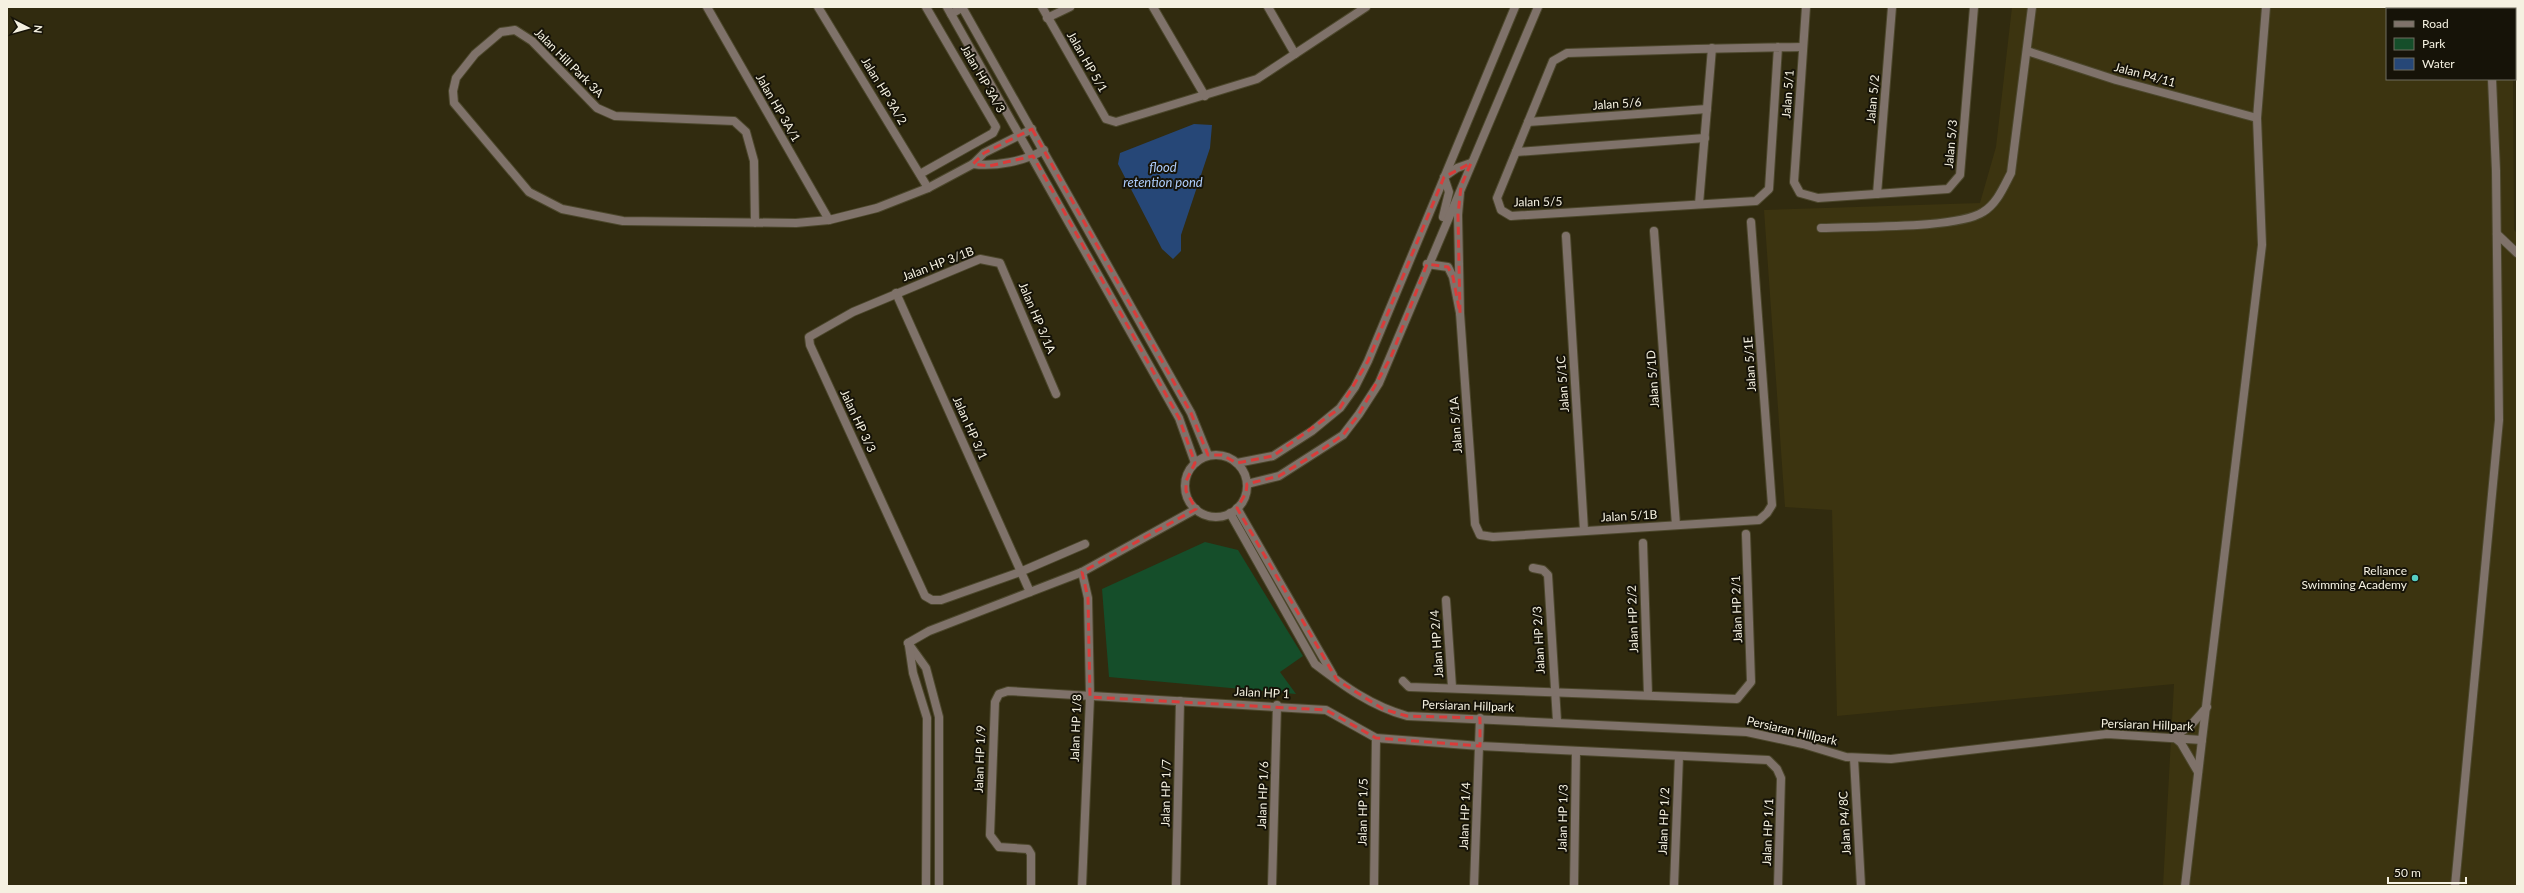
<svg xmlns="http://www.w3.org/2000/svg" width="2524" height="893" font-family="Lato,sans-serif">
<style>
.built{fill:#3c3410}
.green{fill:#154e2a}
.water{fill:#264777}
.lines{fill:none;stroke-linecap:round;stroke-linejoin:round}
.minor-casing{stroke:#4c472c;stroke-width:10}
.tertiary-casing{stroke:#4c472c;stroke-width:10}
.minor{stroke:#7f726a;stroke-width:8}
.tertiary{stroke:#7f726a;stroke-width:8}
.marked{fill:none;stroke:#d93c3a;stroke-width:3;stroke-dasharray:8 5;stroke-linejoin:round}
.poi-dot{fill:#56cec3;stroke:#161308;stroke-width:1.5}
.labels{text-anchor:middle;stroke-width:4;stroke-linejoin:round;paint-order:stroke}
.street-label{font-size:12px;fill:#f5f1e1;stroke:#161308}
.poi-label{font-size:12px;fill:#f5f1e1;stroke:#161308;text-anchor:end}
.water-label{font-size:13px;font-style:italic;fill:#aecdfb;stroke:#161308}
</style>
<rect width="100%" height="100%" fill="#312b0f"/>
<polygon class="built" points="2012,7 2513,7 2513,9 2387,9 2387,79 2513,79 2514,230 2517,233 2517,886 2163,886 2174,684 1837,716 1832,510 1785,507 1764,210 1980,203 1996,147"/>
<polygon class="green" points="1205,542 1238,550 1303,656 1280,672 1296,694 1109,677 1102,589"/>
<polygon class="water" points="1194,124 1212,125 1210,148 1181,235 1181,251 1173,259 1162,249 1118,164 1120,153"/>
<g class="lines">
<defs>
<g id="minor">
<polyline points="707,7 829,220"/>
<polyline points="818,7 928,188"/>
<polyline points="1042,7 1106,119 1116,122 1257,79 1366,7"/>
<polyline points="1153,7 1205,96"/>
<polyline points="1268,7 1295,54"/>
<polyline points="1806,7 1794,182 1800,193 1818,198 1948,189 1960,175 1974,7"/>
<polyline points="2489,7 2489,9"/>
<polyline points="951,14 963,7"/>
<polyline points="1047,18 1070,7"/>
<path d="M1778 47 1769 189 1756 201 1511 216 1501 210 1497 198 1553 61 1567 53C1646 50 1724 48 1803 47"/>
<polyline points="2027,51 2116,80 2257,118"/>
<polyline points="1528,122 1707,109"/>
<polyline points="1516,152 1705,138"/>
<path d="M973 164C995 167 1025 161 1044 150"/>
<polyline points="920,174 993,133 996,127 926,7"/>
<polyline points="1877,194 1892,7"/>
<polyline points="1699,204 1712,48"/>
<polyline points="755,223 754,161 746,132 734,121 615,116 597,108 532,41 515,30 501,32 475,54 456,78 453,91 454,103 529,192 562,209 623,221 796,223 829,220 877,208 928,188 973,164 984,153 1032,129"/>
<path d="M1821 228C1856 226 1957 229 1983 212 1997 204 2004 186 2011 173L2032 7"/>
<polyline points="1654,231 1676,525"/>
<polyline points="2497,234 2517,253"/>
<polyline points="1566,236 1584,530"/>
<polyline points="1427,264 1448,267 1453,277 1460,313 1458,215 1460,193"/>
<polyline points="896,293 1030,592"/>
<polyline points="1460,313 1475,524 1480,535 1493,537 1759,520 1767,513 1772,505 1751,222"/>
<polyline points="1056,394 1000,263 980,259 853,312 809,337 810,345 925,596 932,600 941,600 1020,572 1085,544"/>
<polyline points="1643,543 1648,695"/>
<polyline points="1533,568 1543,570 1548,575 1557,721"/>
<polyline points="1082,572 1088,598 1090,697 1082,886"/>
<polyline points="1446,600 1452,687"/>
<polyline points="908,643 929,631 1082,572 1196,509"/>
<polyline points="908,643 926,668 939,717 939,886"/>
<polyline points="909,646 913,673 927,718 926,886"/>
<polyline points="1403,681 1409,687 1737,699 1751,682 1746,534"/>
<polyline points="2202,740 2262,245 2257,118 2266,7"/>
<polyline points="1854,758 1861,886"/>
<polyline points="1031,886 1031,854 1028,849 999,847 990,835 995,702 999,694 1008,691 1326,710 1376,738 1480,746 1768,760 1777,769 1781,778 1778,886"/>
<polyline points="1176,886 1180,701"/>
<polyline points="1272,886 1277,705"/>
<polyline points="1374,886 1376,738"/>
<polyline points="1474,886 1480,718"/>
<polyline points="1574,886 1576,751"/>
<polyline points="1674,886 1679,756"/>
<polyline points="2455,886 2499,420 2496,171 2492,79"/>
</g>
<g id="tertiary">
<polyline points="947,7 1179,418 1195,463"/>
<polyline points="962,7 1191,413 1208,455"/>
<polyline points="1443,217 1449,192 1444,177 1457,168 1471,163"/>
<circle cx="1216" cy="486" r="31"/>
<polyline points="1237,463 1273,456 1312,431 1340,408 1355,387 1368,361 1515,7"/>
<polyline points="1247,484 1279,476 1343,435 1359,414 1379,383 1538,7"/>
<polyline points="1237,508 1333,675"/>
<path d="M1230 513 1315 664C1344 686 1371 706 1407 716L1747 732 1803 744 1846 757 1891 759 2107 734 2202 740 2185 886"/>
<polyline points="2198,772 2181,743 2174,737 2191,725 2207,707"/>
</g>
</defs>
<use href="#minor" class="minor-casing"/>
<use href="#tertiary" class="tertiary-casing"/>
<use href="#minor" class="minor"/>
<use href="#tertiary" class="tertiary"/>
</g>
<path class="marked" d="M1032 129 1191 413 1208 455H1222L1237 463 1273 456 1340 408 1368 361 1444 177 1471 163 1461 186 1458 215 1460 313 1453 277 1448 267 1427 264 1391 357 1359 414 1343 435 1320 451 1279 476 1247 484 1246 493 1237 508 1337 680 1383 709 1407 716 1480 718V746L1376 738 1326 710 1090 697 1088 598 1082 572 1196 509 1186 491V481L1195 463 1179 418 1033 156 989 166 973 164 984 153Z"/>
<circle class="poi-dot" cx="2415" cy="578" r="4"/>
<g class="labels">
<g class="street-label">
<text transform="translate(1087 62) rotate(60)" y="4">Jalan HP 5/1</text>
<text transform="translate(569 63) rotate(45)" y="4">Jalan Hill Park 3A</text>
<text transform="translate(2145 75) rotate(15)" y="4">Jalan P4/11</text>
<text transform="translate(983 79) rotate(60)" y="4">Jalan HP 3A/3</text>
<text transform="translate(884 91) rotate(59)" y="4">Jalan HP 3A/2</text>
<text transform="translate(1788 94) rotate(-86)" y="4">Jalan 5/1</text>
<text transform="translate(1873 99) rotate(-85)" y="4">Jalan 5/2</text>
<text transform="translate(1617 104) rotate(-4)" y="4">Jalan 5/6</text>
<text transform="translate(778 108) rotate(60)" y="4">Jalan HP 3A/1</text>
<text transform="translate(1951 144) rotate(-85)" y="4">Jalan 5/3</text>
<text transform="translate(1538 202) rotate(-1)" y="4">Jalan 5/5</text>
<text transform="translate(938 264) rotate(-21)" y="4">Jalan HP 3/1B</text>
<text transform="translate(1037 318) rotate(67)" y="4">Jalan HP 3/1A</text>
<text transform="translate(1750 364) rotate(-94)" y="4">Jalan 5/1E</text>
<text transform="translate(1653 379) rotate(-94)" y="4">Jalan 5/1D</text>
<text transform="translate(1563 384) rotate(-94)" y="4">Jalan 5/1C</text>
<text transform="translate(858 421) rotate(65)" y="4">Jalan HP 3/3</text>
<text transform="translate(1456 425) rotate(-94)" y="4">Jalan 5/1A</text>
<text transform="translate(970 428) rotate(66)" y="4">Jalan HP 3/1</text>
<text transform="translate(1629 516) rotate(-3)" y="4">Jalan 5/1B</text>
<text transform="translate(1737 609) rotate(-92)" y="4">Jalan HP 2/1</text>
<text transform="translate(1633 619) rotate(-92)" y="4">Jalan HP 2/2</text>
<text transform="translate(1539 640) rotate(-93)" y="4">Jalan HP 2/3</text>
<text transform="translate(1437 644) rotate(-94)" y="4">Jalan HP 2/4</text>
<text transform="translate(1262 693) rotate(3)" y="4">Jalan HP 1</text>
<text transform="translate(1468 706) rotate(2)" y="4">Persiaran Hillpark</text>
<text transform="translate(2147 725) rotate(2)" y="4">Persiaran Hillpark</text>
<text transform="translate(1076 728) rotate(-88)" y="4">Jalan HP 1/8</text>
<text transform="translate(1792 731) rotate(13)" y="4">Persiaran Hillpark</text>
<text transform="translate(980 759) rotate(-88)" y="4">Jalan HP 1/9</text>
<text transform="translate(1166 793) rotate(-89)" y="4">Jalan HP 1/7</text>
<text transform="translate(1263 795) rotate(-88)" y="4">Jalan HP 1/6</text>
<text transform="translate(1363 812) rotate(-89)" y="4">Jalan HP 1/5</text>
<text transform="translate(1465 816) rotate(-88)" y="4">Jalan HP 1/4</text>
<text transform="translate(1563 818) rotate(-89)" y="4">Jalan HP 1/3</text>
<text transform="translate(1664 821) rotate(-88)" y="4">Jalan HP 1/2</text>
<text transform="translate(1845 823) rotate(-93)" y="4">Jalan P4/8C</text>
<text transform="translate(1768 832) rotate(-88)" y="4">Jalan HP 1/1</text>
</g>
<g class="poi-label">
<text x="2407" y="575">Reliance<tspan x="2407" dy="14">Swimming Academy</tspan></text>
</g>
<g class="water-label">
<text x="1163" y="172">flood<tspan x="1163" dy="15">retention pond</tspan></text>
</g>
</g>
<rect width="2524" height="893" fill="none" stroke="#f5f1e1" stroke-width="16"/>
<rect x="2386" y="8" width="130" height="72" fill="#161308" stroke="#6f6c5f"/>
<rect x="2394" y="21" width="20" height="6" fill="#7f726a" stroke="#6f6c5f"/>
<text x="2422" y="28" font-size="12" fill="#f5f1e1">Road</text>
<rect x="2394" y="38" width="20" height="12" fill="#154e2a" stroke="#6f6c5f"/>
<text x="2422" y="48" font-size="12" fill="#f5f1e1">Park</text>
<rect x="2394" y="58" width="20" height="12" fill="#264777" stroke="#6f6c5f"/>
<text x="2422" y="68" font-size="12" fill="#f5f1e1">Water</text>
<g transform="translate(28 28) rotate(96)" stroke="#161308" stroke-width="3" paint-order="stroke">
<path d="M0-3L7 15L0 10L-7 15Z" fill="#f5f1e1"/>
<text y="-6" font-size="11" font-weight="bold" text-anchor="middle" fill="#f5f1e1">N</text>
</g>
<path d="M2388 877v6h78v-6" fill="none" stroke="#f5f1e1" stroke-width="2"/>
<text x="2394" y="877" font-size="12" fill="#f5f1e1" stroke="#161308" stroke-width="3" paint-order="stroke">50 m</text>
</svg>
